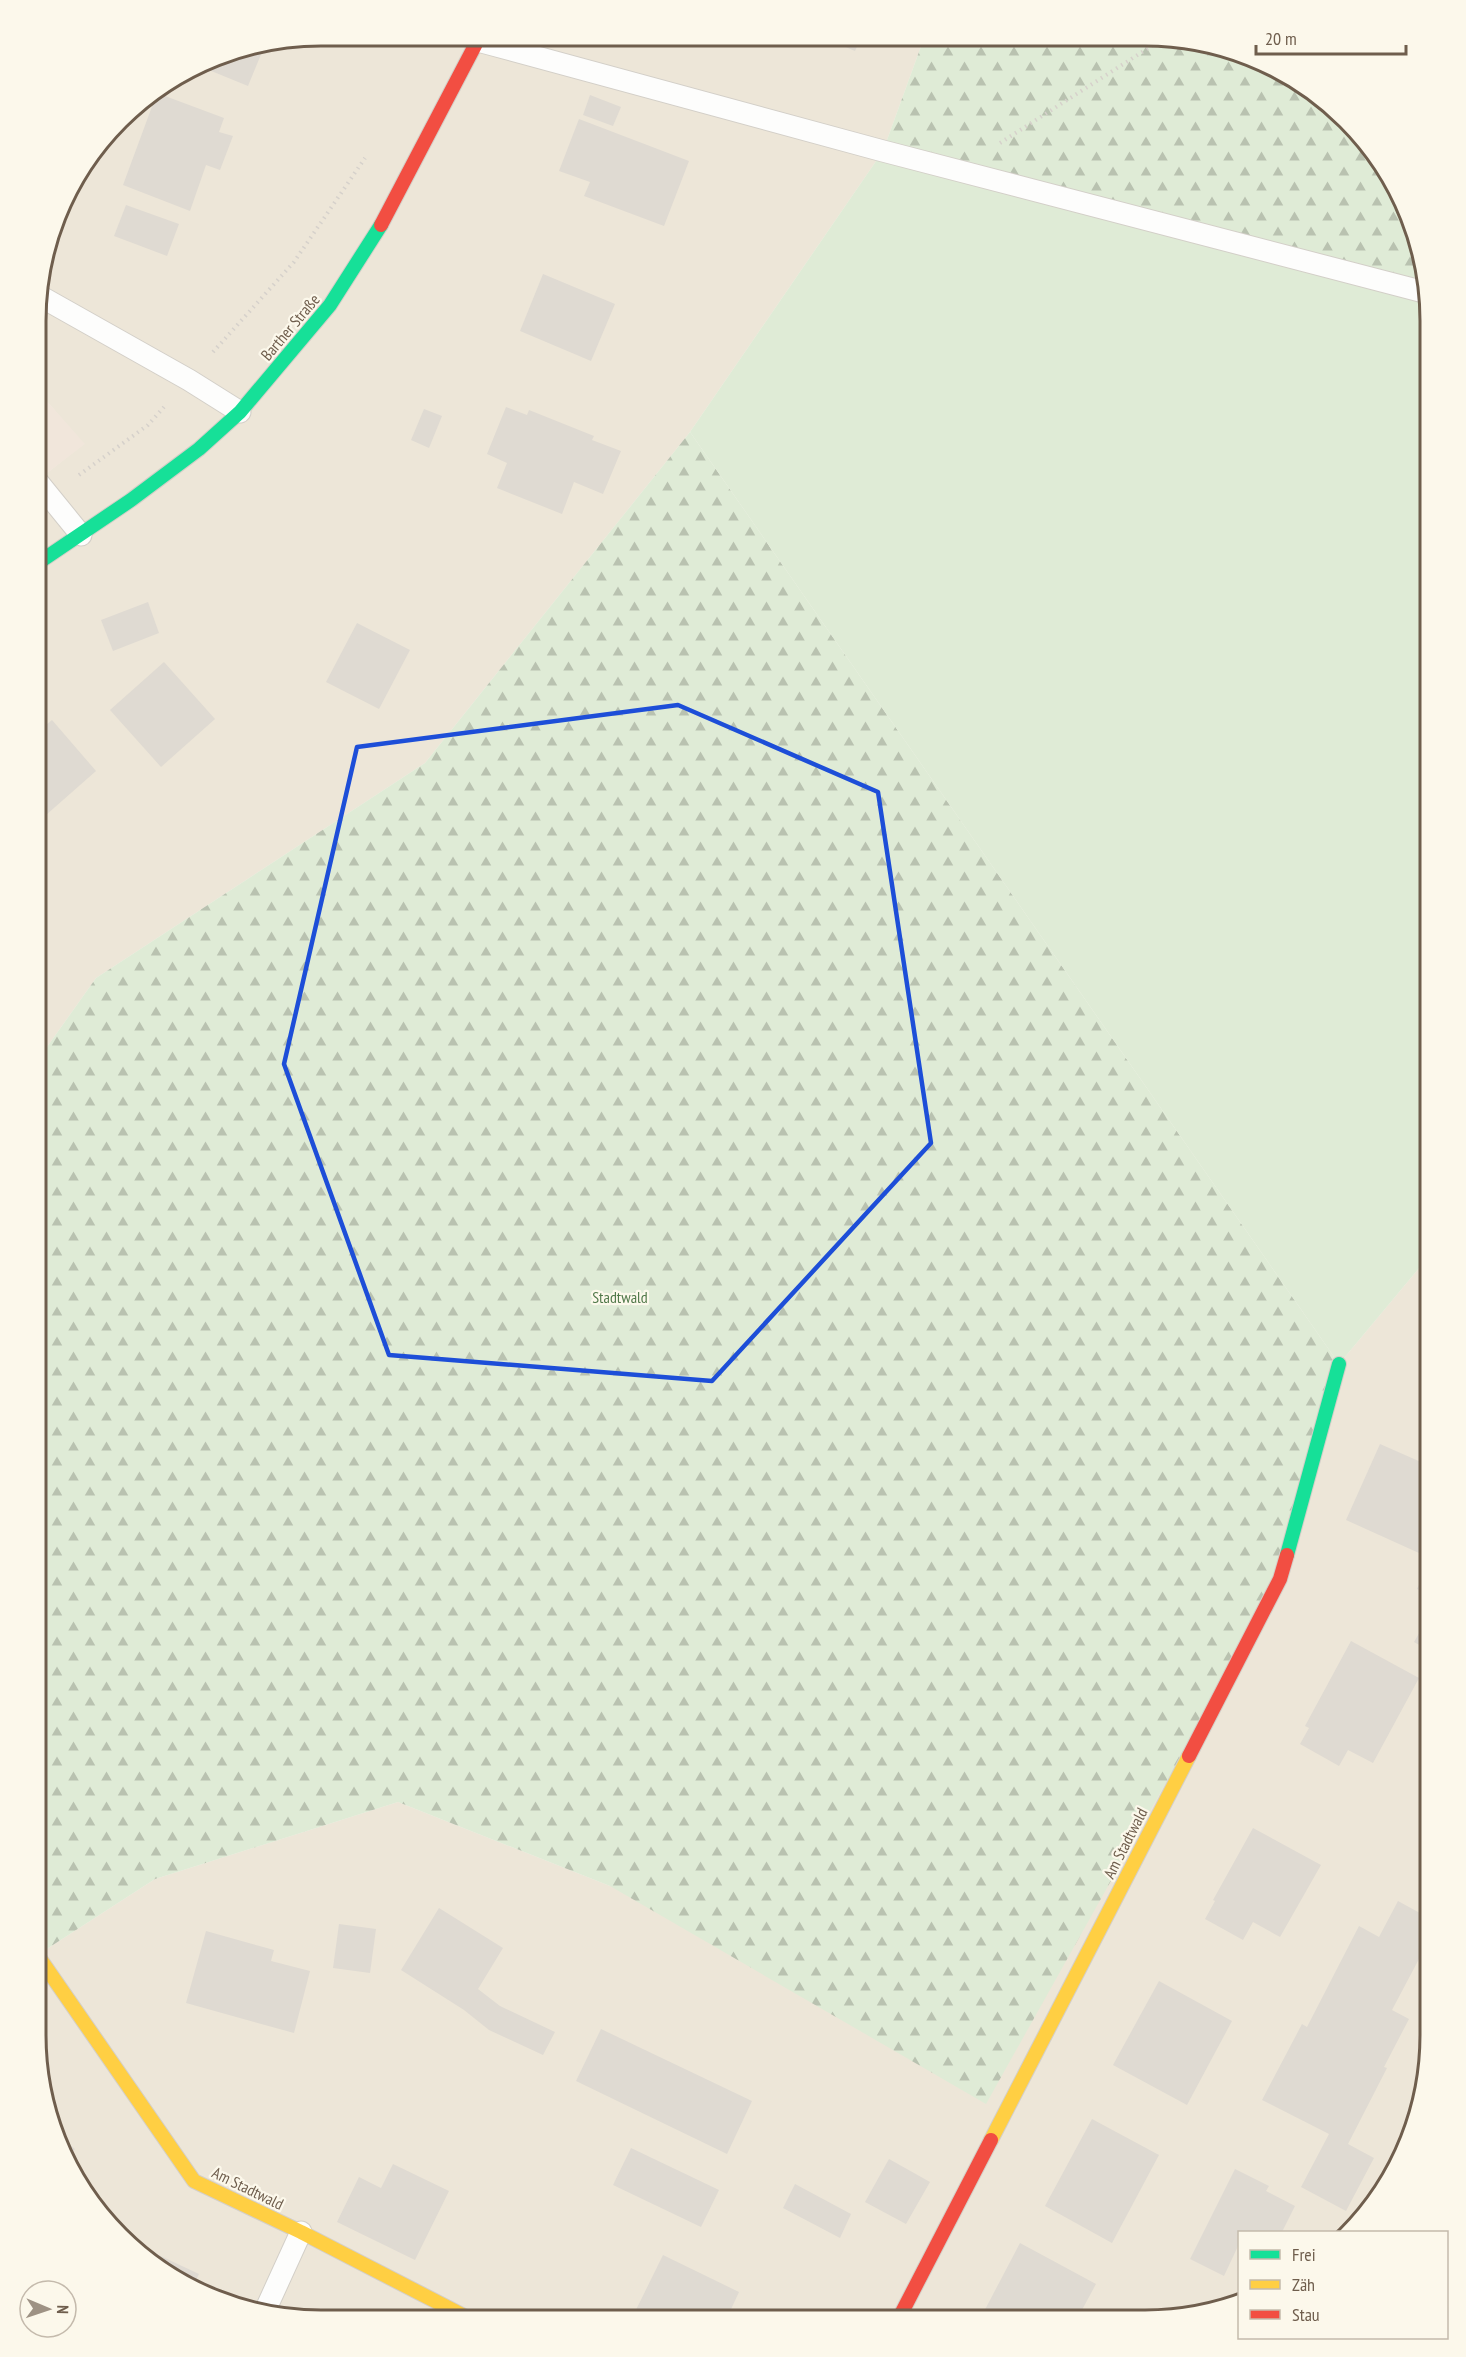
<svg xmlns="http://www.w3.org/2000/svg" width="1466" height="2357" font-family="'PT Sans Narrow',sans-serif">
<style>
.residential{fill:#ede6d8}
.commercial{fill:#f1e6db}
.forest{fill:url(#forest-firs)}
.garden{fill:#dfebd6}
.building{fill:#dfdad2}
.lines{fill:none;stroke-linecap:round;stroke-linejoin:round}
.lane-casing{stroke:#d3cfc8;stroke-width:23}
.fast-casing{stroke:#d4cfc8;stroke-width:16}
.slow-casing{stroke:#d4cfc8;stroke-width:16}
.jam-casing{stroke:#d4cfc8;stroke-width:16}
.path{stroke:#d6d1cb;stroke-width:4;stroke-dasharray:1.5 4.5;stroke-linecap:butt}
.lane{stroke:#fdfdfc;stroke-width:21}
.fast{stroke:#16e098;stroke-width:14}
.slow{stroke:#ffcf43;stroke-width:14}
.jam{stroke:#f24e42;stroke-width:14}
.marked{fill:none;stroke:#1d4ed8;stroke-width:4.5;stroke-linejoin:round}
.labels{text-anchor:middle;stroke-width:4.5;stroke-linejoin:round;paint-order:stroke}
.street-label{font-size:16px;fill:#6f5e4d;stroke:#fcf8eb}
.park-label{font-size:16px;fill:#51794a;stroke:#fcf8eb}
.rim{fill:none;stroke:#6f5e4d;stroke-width:3}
</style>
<defs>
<pattern id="forest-firs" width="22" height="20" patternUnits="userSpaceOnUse" patternTransform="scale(1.5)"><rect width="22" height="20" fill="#dfebd6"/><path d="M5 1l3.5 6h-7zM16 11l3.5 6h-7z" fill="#b9c2b0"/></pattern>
</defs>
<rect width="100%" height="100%" fill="#f4f2ea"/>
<g class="residential">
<polygon points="321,36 924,38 883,151 690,432 425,763 96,978 37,1061 38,480 84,444 38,391 38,284 66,195 133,107 212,58"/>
<polygon points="1425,1261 1430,1262 1429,2055 1408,2145 1371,2209 1348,2232 1240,2232 1239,2302 1145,2321 284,2319 212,2299 148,2262 95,2210 58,2145 36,2036 36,1958 39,1954 155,1879 398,1802 610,1886 1339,1364"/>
</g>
<polygon class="commercial" points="38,391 85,444 38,480"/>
<g class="forest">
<polygon points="924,38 1182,38 1254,58 1319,95 1371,148 1408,212 1424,292 883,151"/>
<polygon points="690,432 1339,1364 1280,1579 986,2104 610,1886 398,1802 155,1879 39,1954 36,1953 37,1061 96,978 425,763"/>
</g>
<polygon class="garden" points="883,151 1424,292 1430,321 1430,1262 1425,1261 1339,1364 690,432"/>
<g class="building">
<polygon points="822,37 861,38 855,51"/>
<polygon points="264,47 248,86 199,66 212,58"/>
<polygon points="157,93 224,118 219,132 233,136 220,170 206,165 190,211 123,185"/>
<polygon points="590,95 621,107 613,126 583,115"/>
<polygon points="579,119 689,161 664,226 584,196 590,182 559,171"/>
<polygon points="126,205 179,224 167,256 114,236"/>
<polygon points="543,274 615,304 591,361 520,331"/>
<polygon points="506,407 527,415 529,410 594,436 592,440 621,451 603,494 574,482 562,514 497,488 507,463 487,454"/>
<polygon points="424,409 442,416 429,448 411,440"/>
<polygon points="148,602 159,633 113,651 101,620"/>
<polygon points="357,623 410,650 379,709 326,682"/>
<polygon points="164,662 215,719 161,767 110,710"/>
<polygon points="52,720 96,771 38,822 38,732"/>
<polygon points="1429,1375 1430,1375 1430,1407 1419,1402"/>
<polygon points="1380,1444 1430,1466 1430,1558 1346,1520"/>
<polygon points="1430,1561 1430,1594 1417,1589"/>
<polygon points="1430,1614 1430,1651 1414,1642"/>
<polygon points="1351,1641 1419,1678 1373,1763 1348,1750 1339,1766 1300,1744 1309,1728 1305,1726"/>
<polygon points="1253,1828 1321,1865 1280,1937 1253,1922 1243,1940 1205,1919 1215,1901 1213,1900"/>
<polygon points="1398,1901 1429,1918 1429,1940 1392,2010 1409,2019 1384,2067 1387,2068 1348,2144 1374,2158 1346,2211 1301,2187 1329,2134 1262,2100 1302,2024 1307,2027 1359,1926 1379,1937"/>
<polygon points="439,1908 503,1948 478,1989 500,2006 555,2032 543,2055 489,2030 464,2010 401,1970"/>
<polygon points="339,1924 376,1929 370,1973 333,1968"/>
<polygon points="206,1931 274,1950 271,1961 310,1971 294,2033 186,2003"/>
<polygon points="1159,1981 1232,2021 1187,2105 1113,2065"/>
<polygon points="601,2029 752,2101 727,2154 576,2081"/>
<polygon points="1092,2119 1159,2155 1112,2243 1045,2206"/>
<polygon points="56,2135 75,2149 67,2160 58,2145"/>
<polygon points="631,2148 719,2190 701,2227 613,2185"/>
<polygon points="889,2159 930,2182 906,2224 865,2202"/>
<polygon points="393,2164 449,2191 415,2260 337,2222 359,2177 381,2188"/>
<polygon points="1235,2169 1269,2186 1266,2191 1295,2206 1282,2232 1239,2232 1239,2244 1224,2276 1190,2259"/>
<polygon points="795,2184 851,2214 840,2238 783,2208"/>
<polygon points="133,2243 199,2274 192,2288 148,2262 131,2246"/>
<polygon points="1020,2243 1096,2284 1076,2321 979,2321"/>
<polygon points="663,2255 739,2292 726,2320 631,2320"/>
</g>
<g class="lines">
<defs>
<g id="lane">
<polyline points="478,41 883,151 1424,292"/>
<polyline points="38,295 189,380 240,412"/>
<polyline points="38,482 81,535"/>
<polyline points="264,2313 301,2232"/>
</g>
<g id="fast">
<polyline points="38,563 131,500 199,449 240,412 330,305 381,225"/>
<polyline points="1287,1555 1339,1364"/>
</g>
<g id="slow">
<polyline points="36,1953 194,2181 301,2232 470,2319"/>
<polyline points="991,2140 1189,1756"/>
</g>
<g id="jam">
<polyline points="381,225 480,36"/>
<polyline points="1189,1756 1280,1579 1287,1555"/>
<polyline points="898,2320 991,2140"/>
</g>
</defs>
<use href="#lane" class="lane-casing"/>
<use href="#fast" class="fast-casing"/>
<use href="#slow" class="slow-casing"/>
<use href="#jam" class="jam-casing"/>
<g class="path">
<polyline points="1000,143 1164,38"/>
<polyline points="213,352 294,262 365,158"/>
<polyline points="79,475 148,425 164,407"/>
</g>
<use href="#lane" class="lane"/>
<use href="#fast" class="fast"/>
<use href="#slow" class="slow"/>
<use href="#jam" class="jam"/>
</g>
<path class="marked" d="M678 705 878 792 931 1143 712 1381 389 1355 284 1064 357 747Z"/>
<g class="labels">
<g class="street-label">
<text transform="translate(290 327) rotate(-50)" y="6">Barther Straße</text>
<text transform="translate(1125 1843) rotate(-63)" y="6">Am Stadtwald</text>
<text transform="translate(248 2188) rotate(26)" y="6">Am Stadtwald</text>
</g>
<g class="park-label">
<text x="620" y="1303">Stadtwald</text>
</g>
</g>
<path d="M0 0H1466V2357H0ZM321 46H1145A275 275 0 0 1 1420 321V2035A275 275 0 0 1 1145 2310H321A275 275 0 0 1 46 2035V321A275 275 0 0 1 321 46Z" fill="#fcf8eb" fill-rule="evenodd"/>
<path class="rim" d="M321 46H1145A275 275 0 0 1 1420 321V2035A275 275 0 0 1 1145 2310H321A275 275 0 0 1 46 2035V321A275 275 0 0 1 321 46Z"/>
<rect x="1238" y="2231" width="210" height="108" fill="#fcf8eb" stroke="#c4baac" stroke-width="1.5"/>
<rect x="1250" y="2250" width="30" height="9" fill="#16e098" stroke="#c4baac" stroke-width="1.5"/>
<text x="1292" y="2261" font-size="18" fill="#6f5e4d">Frei</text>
<rect x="1250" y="2280" width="30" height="9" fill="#ffcf43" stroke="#c4baac" stroke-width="1.5"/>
<text x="1292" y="2291" font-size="18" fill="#6f5e4d">Zäh</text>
<rect x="1250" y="2310" width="30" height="9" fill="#f24e42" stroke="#c4baac" stroke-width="1.5"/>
<text x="1292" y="2321" font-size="18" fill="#6f5e4d">Stau</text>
<g transform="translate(48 2309) rotate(92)"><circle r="28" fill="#fcf8eb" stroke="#c4baac" stroke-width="1.5"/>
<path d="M0-4.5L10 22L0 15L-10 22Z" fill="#9e9284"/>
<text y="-9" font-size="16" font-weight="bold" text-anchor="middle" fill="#6f5e4d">N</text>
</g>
<path d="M1256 45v9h150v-9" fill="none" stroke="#6f5e4d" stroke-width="3"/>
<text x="1265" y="45" font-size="18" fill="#6f5e4d" stroke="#fcf8eb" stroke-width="4.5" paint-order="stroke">20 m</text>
</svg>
